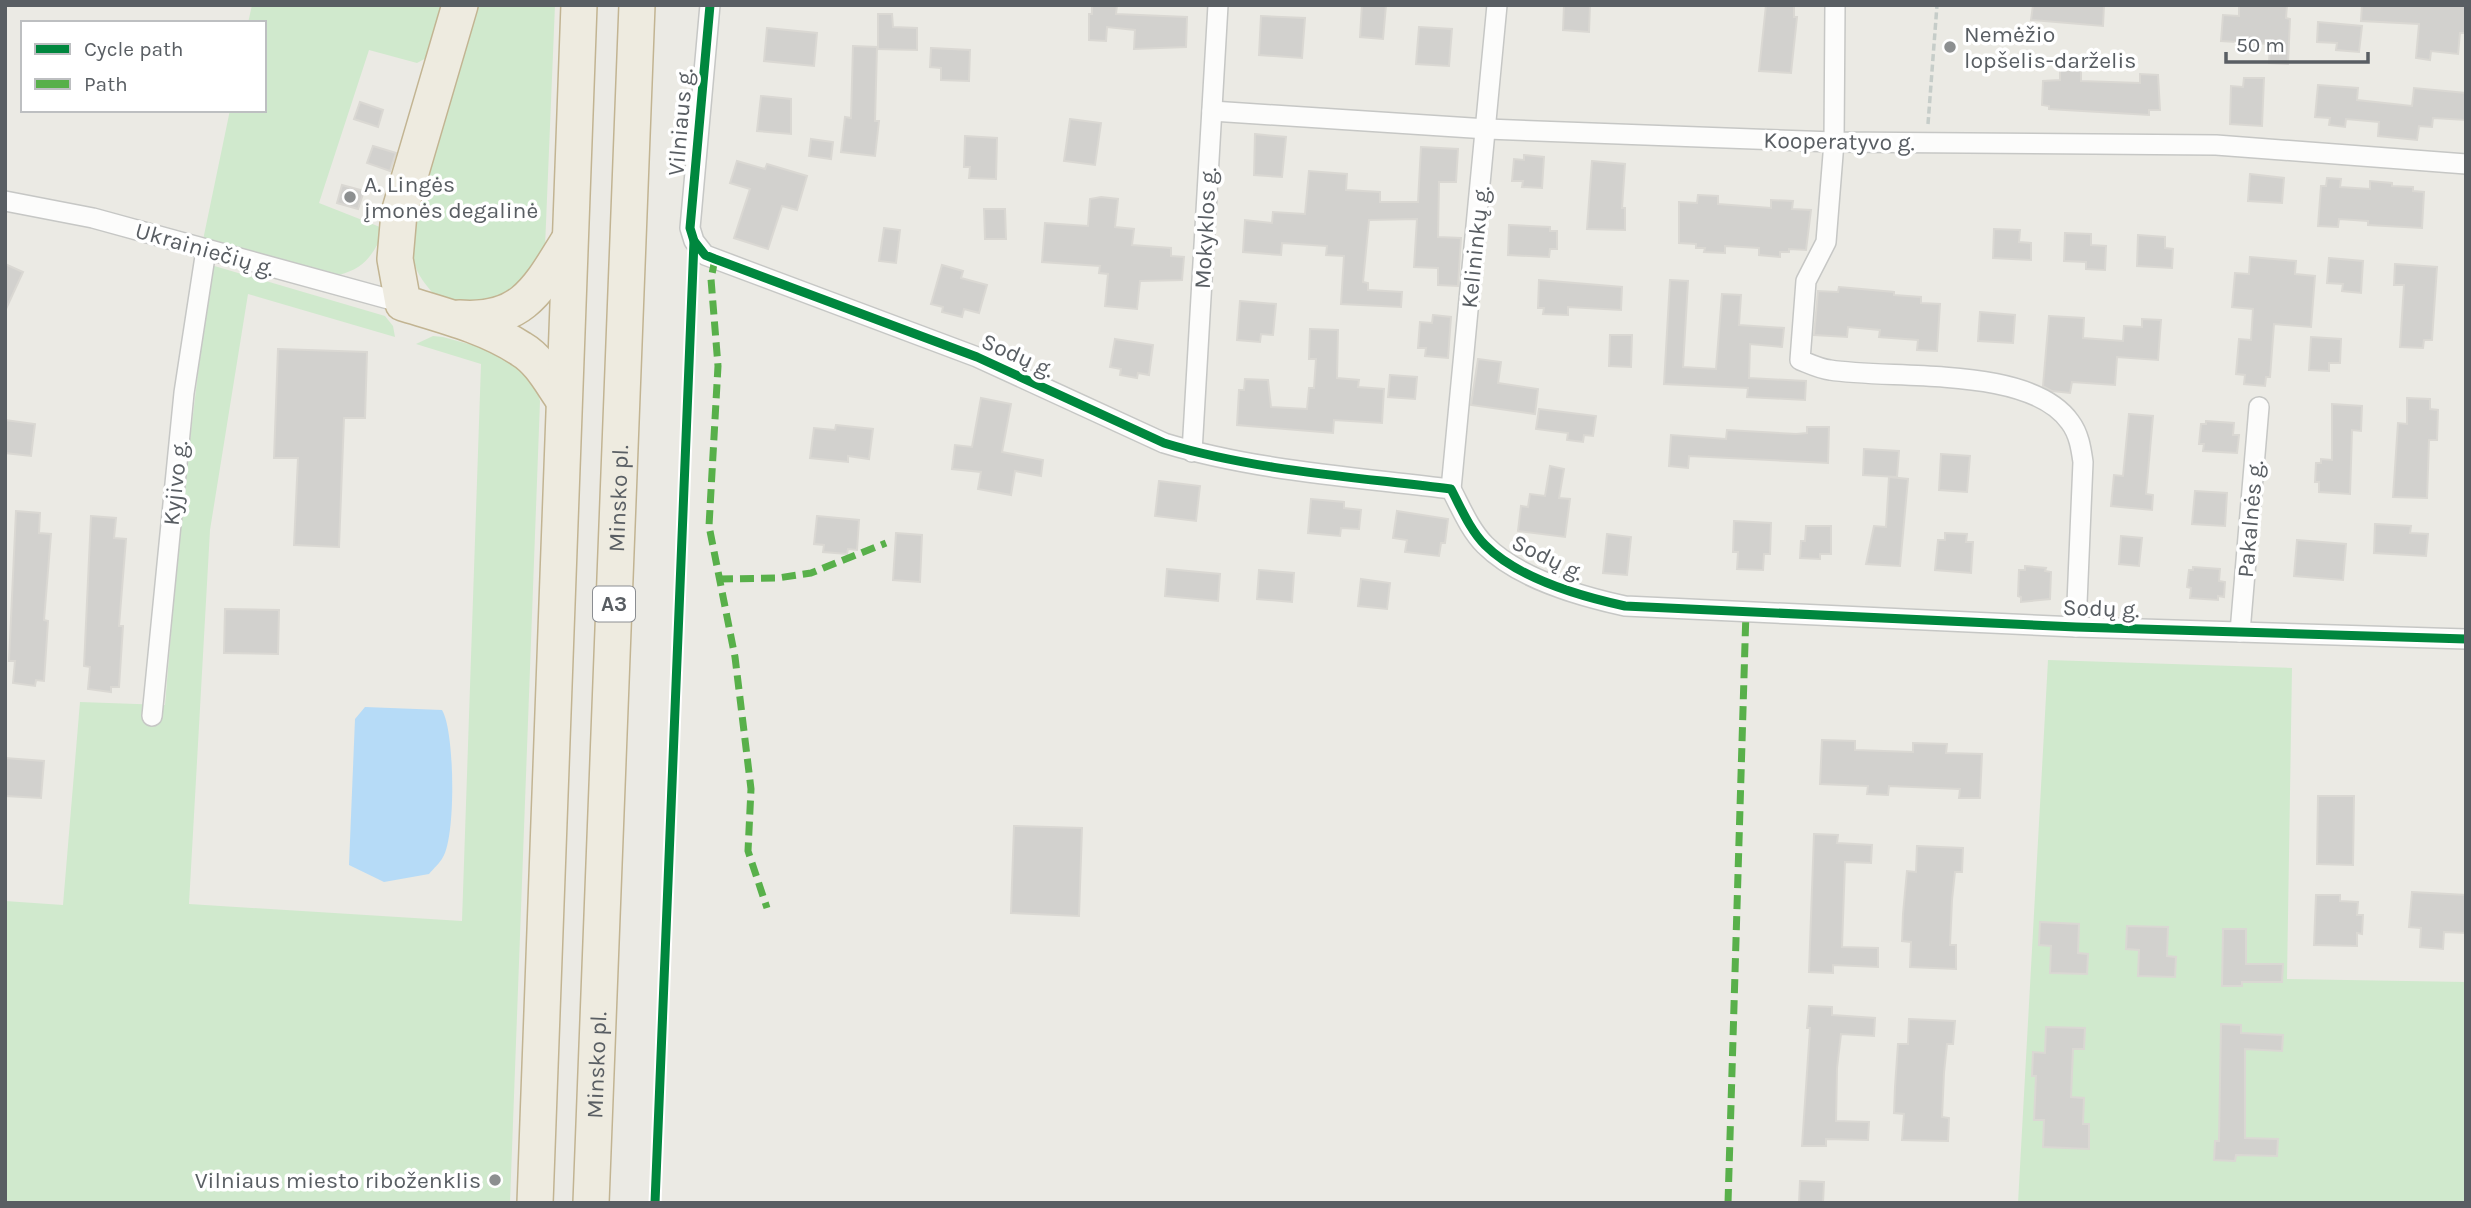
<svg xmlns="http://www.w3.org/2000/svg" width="2471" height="1208" font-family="Karla,sans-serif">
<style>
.green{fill:#d0e9cd}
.water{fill:#b6dbf7}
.building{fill:#d2d1ce;stroke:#dad8d3;stroke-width:2}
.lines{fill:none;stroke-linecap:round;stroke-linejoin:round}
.street-casing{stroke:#c6c7c5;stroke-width:22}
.highway-casing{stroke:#c2b492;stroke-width:38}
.path{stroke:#c6cdc9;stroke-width:3.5;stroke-dasharray:7 3.5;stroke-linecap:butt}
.street{stroke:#fcfcfb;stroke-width:19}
.highway{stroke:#eeebe0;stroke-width:35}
.quiet{stroke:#58b04a;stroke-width:7;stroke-dasharray:14 7;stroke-linecap:butt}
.cycleway-casing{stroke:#fff;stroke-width:13}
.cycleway{stroke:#00873e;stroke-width:9}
.poi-dot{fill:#8c8f90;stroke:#fff;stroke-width:2.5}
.labels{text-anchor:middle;stroke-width:7;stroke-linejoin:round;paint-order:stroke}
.shield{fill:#fff;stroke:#8b8e92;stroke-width:2}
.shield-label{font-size:21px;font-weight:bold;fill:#595e63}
.poi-label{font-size:23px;fill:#595e63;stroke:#fff;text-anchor:start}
.street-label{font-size:23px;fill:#595e63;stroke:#fff}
</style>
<rect width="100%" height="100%" fill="#ebeae4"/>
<g class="green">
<path d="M252 5H446L432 55 417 63 369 50 319 203 385 229C374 253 366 268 339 275L203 240 230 110H264V23H248Z"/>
<path d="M473 5H555L545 247 538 270 505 303 441 302C415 274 413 268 409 231Z"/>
<path d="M211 265 385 316 393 326 395 337 248 294 210 530 189 904 462 921 481 364 416 344 433 336 443 337C486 350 528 350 540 401L510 1203H5V901L63 905 80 702 165 705 180 523Z"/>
<polygon points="2048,660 2292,668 2287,979 2466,982 2466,1203 2018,1203"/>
</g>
<path class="water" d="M365 707 442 710C455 731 456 836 443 857 440 863 434 868 429 874L384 882 349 865 355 719Z"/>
<g class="building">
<polygon points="1092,5 1117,5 1116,14 1187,17 1186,47 1134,49 1135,30 1107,27 1106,41 1089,40 1089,14 1092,14"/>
<polygon points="1362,5 1386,5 1383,39 1360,37"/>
<polygon points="1564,5 1590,5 1589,32 1563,30"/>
<polygon points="1766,5 1794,5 1794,17 1797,17 1791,73 1759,71"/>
<polygon points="2033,5 2104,5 2103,26 2031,20"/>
<polygon points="2239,5 2287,5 2286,18 2290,19 2288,64 2269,63 2270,44 2221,41 2223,15 2239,16"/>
<polygon points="2362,5 2466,5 2466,33 2460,33 2458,54 2431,51 2430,60 2416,58 2419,24 2361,21"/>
<polygon points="878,14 892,14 893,27 917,28 917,50 878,49"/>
<polygon points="1261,16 1305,18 1302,58 1259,55"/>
<polygon points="2318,22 2362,26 2359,52 2336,50 2337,43 2317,42"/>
<polygon points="1419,27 1452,29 1449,66 1416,64"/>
<polygon points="767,28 817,33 814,66 764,61"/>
<polygon points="853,46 877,47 875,121 879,121 875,156 841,152 845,117 851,118"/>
<polygon points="931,48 970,50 969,81 941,80 941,68 930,67"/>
<polygon points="2060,69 2081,70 2081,81 2140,83 2140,74 2158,75 2160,110 2149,110 2149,115 2049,109 2049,106 2042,105 2043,81 2060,80"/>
<polygon points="2244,78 2264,78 2262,126 2230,124 2231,86 2243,87"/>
<polygon points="2318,85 2358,88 2357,100 2412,106 2414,88 2466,93 2466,120 2433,118 2432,127 2419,126 2417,140 2378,136 2379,122 2346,119 2345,127 2329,125 2330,118 2315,117"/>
<polygon points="761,96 791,99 791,134 757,131"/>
<polygon points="360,102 383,110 378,127 354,119"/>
<polygon points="1070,119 1101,123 1095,165 1064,161"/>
<polygon points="1255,134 1286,137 1282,177 1254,175"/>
<polygon points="965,136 997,138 996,179 969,178 970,167 964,167"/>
<polygon points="811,139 833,142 831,159 809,156"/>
<polygon points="373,146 396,153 390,171 367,163"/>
<polygon points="1421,147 1458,149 1456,182 1439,182 1438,237 1461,238 1458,286 1438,285 1438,268 1414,267 1417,219 1369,220 1363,282 1368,283 1368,290 1402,292 1401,307 1341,304 1344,256 1326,255 1327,246 1282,243 1281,255 1243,252 1245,220 1272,223 1273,212 1305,214 1309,171 1347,174 1346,190 1380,192 1380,202 1418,202"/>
<polygon points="1524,155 1544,157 1542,188 1522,187 1523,181 1512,181 1514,159 1524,160"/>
<polygon points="737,161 765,169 767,164 807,176 797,210 782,206 768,249 734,238 750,189 730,183"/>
<polygon points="1592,161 1625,164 1622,208 1625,208 1625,230 1587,229"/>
<polygon points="2250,174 2284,178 2282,203 2248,201"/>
<polygon points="2327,178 2341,179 2340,187 2370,189 2370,181 2392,183 2392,186 2413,187 2413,191 2424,192 2422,228 2368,225 2368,221 2339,219 2338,227 2318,226 2321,186 2326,186"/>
<polygon points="342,185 364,191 358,209 337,203"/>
<polygon points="1698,195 1718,196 1718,204 1771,208 1771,200 1793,201 1792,209 1811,210 1806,250 1789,249 1789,252 1780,252 1780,257 1759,255 1759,248 1725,246 1725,253 1704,252 1705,248 1696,248 1696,244 1679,243 1679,202 1697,203"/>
<polygon points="1101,197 1118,199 1115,227 1134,229 1132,245 1171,248 1171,256 1184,257 1182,280 1140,281 1137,309 1105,306 1108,274 1099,273 1100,266 1042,262 1045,223 1088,226 1090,199"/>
<polygon points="984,209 1005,209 1006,239 985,239"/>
<polygon points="1509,225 1550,227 1550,231 1557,231 1557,249 1550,249 1549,257 1508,255"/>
<polygon points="884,228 900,230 896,263 879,261"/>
<polygon points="1994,229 2020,230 2019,242 2031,243 2031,260 1993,258"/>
<polygon points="2065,233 2091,234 2091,245 2106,246 2105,270 2086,269 2086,262 2064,261"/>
<polygon points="2138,235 2165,237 2165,248 2173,249 2172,268 2137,266"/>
<polygon points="2250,257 2296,261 2295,274 2315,276 2311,327 2274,324 2270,377 2266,377 2265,386 2244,384 2245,375 2236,374 2239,339 2251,340 2253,309 2232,307 2235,273 2249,274"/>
<polygon points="2329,258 2363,261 2361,293 2342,291 2343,284 2327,283"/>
<polygon points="5,264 23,272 5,311"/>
<polygon points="2395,264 2437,267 2432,340 2424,340 2423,348 2400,347 2404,285 2394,285"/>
<polygon points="942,265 963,271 961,278 987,285 979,313 964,309 962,317 942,312 943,307 931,304"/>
<polygon points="1539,280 1622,287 1621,310 1568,307 1568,315 1543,314 1544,308 1538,308"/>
<polygon points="1670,280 1688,281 1683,367 1716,369 1722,294 1741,295 1739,325 1784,328 1782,347 1750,344 1749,378 1806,381 1805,400 1747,397 1748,388 1664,384"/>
<polygon points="1839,287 1894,292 1894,295 1921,297 1921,303 1940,304 1937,351 1917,350 1918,340 1879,337 1880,330 1848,327 1847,337 1814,335 1818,291 1838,292"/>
<polygon points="1240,301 1276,304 1273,335 1261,334 1260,342 1237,340"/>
<polygon points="1980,312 2015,315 2013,343 1978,341"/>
<polygon points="1433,315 1451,317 1448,358 1425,356 1426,348 1418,348 1420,322 1432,323"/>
<polygon points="2049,316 2084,318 2083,338 2123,341 2124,326 2142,327 2142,319 2161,320 2158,360 2117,357 2115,385 2072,382 2070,393 2052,391 2043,386"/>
<polygon points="1310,329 1338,330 1337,378 1359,380 1358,387 1384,389 1382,423 1334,420 1333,433 1237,425 1239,390 1244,390 1245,379 1268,380 1271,407 1307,409 1309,388 1314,388 1316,359 1309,359"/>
<polygon points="1610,335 1632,335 1631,367 1609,366"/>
<polygon points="2311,337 2341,339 2340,363 2329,363 2329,371 2309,370"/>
<polygon points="1115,339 1153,345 1149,375 1138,373 1137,378 1120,375 1121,369 1110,367"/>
<polygon points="278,349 367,352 365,418 344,418 339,547 294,545 298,458 274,458"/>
<polygon points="1478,359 1501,362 1498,383 1538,389 1535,414 1471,405"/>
<polygon points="1390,375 1417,377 1415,399 1388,397"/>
<polygon points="981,398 1011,404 1002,452 1043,460 1041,476 1015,471 1011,495 978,489 981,472 952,469 955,445 972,447"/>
<polygon points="2407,398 2430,399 2430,409 2438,410 2437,440 2429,440 2427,498 2393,497 2398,423 2407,424"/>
<polygon points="2332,404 2362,406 2361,431 2352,430 2350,494 2319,492 2319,482 2315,482 2316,463 2321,463 2321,459 2332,460"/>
<polygon points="1539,409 1596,416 1593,436 1584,435 1583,442 1567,440 1568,433 1536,429"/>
<polygon points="2129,414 2153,416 2146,494 2153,495 2152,510 2111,506 2114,475 2123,476"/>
<polygon points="5,420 35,424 31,456 5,453"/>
<polygon points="2206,421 2234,423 2233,435 2239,435 2237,453 2203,451 2204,444 2199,444 2201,424 2206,424"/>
<polygon points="836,425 873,429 869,459 848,456 848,462 810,458 814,428 835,430"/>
<polygon points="1807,427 1829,427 1828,463 1689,456 1688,468 1669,466 1671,435 1726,439 1727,430 1796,434 1807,433"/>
<polygon points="1864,449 1899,451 1897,477 1863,475"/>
<polygon points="1941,454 1970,456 1967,492 1939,490"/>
<polygon points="1550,466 1564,469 1559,498 1570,499 1565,537 1518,531 1521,506 1528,507 1530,494 1545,496"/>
<polygon points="1889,477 1908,479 1900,566 1866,564 1874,526 1886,527"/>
<polygon points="1159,481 1200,486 1196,521 1155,516"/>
<polygon points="2195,491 2227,493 2225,526 2192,524"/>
<polygon points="1311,499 1344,502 1344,508 1361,510 1359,529 1341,528 1340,536 1308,533"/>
<polygon points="16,511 40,513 39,533 51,534 44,620 48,621 44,681 36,680 35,686 13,683 15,661 9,661"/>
<polygon points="1397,511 1448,519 1445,543 1441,543 1439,556 1405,552 1407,540 1393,538"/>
<polygon points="91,516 116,518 114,538 126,539 119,626 123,626 119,687 111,687 111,692 88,689 90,667 84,666"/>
<polygon points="817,516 859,520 857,550 848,549 847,554 823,552 824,545 814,544"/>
<polygon points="1734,521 1771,523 1770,554 1764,554 1763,570 1737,569 1738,552 1733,552"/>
<polygon points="2375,524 2411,526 2410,533 2428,534 2426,556 2374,553"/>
<polygon points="1806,526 1831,526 1831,554 1820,554 1820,559 1800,558 1801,541 1805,541"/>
<polygon points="896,533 922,535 920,582 893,580"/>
<polygon points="1945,533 1967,534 1966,542 1973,542 1971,573 1935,570 1938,540 1945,540"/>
<polygon points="1607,534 1631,537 1627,575 1603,573"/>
<polygon points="2121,536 2142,538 2139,566 2119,564"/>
<polygon points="2297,540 2346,544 2343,580 2294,576"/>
<polygon points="2025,566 2046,568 2045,571 2051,572 2050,599 2021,602 2021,597 2018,596 2019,570 2025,570"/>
<polygon points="2193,567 2220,569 2219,581 2225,582 2224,597 2218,596 2218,600 2190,598 2191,588 2187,587 2189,570 2193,570"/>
<polygon points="1167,569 1220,574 1218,601 1165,596"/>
<polygon points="1259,570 1294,573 1292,602 1257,599"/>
<polygon points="1361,579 1390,583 1387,609 1358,606"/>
<polygon points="225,609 279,610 278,654 224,653"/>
<polygon points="1822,740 1855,741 1855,750 1913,752 1913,743 1947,744 1946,753 1982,754 1980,798 1959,798 1960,789 1889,786 1888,795 1867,794 1868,786 1820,784"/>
<polygon points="5,758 44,761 41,798 5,796"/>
<polygon points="2318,796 2354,796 2353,865 2317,864"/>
<polygon points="1014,826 1082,828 1079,916 1011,913"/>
<polygon points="1814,834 1838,835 1837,843 1872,845 1871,863 1845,862 1842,947 1878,948 1878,967 1833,965 1833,973 1809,972"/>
<polygon points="1917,846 1963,848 1962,872 1955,872 1952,900 1950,945 1956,945 1956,969 1910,967 1911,942 1902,941 1903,914 1907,871 1916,872"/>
<polygon points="2412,892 2466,895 2466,933 2444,932 2443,949 2420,947 2421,928 2409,927"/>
<polygon points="2316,895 2340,895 2340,901 2358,902 2357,915 2363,915 2362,934 2357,933 2357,946 2314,945"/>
<polygon points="2040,922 2079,924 2078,953 2088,954 2087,974 2050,973 2051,946 2039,945"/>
<polygon points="2127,926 2168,927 2167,956 2176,957 2175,977 2138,976 2139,950 2126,949"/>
<polygon points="2223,929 2246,929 2246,964 2283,964 2282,982 2242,982 2242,986 2222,986"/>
<polygon points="1809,1006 1832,1007 1832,1015 1875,1018 1874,1036 1841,1034 1837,1068 1836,1121 1869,1122 1868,1140 1826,1139 1826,1146 1802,1146 1810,1028 1807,1028"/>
<polygon points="1909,1019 1955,1021 1953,1044 1947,1044 1944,1073 1942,1117 1949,1118 1948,1141 1902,1140 1904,1114 1894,1113 1895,1087 1898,1044 1908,1044"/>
<polygon points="2221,1024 2241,1025 2241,1033 2283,1035 2282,1051 2245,1049 2245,1138 2278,1139 2277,1156 2236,1155 2235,1161 2214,1160 2215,1141 2219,1141"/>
<polygon points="2046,1027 2085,1028 2084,1049 2073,1049 2071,1097 2084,1098 2083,1124 2089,1124 2089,1149 2043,1147 2044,1120 2034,1120 2036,1076 2032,1076 2033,1052 2045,1053"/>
<polygon points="1800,1181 1824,1182 1823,1203 1799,1203"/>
</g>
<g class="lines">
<defs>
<g id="street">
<path d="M710 5 690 228 694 241 705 255 977 357 1164 443C1256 471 1356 477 1451 489 1461 508 1470 530 1485 545 1519 579 1579 596 1625 606L2076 627 2466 639"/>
<path d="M1835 5 1834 142 1826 242 1806 281 1800 360C1810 364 1820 369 1830 370 1894 380 2030 365 2070 422 2079 434 2081 448 2083 462L2076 627"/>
<polyline points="1212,111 1487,129 1834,142 2216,145 2466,164"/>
<polyline points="5,201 93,218 403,303"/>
<polyline points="1192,452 1218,5"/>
<polyline points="1451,489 1497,5"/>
<polyline points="2240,632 2259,407"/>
<polyline points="152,716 184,393 206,250"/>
</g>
<g id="highway">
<path d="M460 5 399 213 395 259 403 303C442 315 486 326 521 349 540 360 551 382 563 399"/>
<path d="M459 318C523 323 539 288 569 240"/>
<polyline points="535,1203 579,5"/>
<path id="s1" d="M591 1203 637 5"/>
</g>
</defs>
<use href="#street" class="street-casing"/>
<use href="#highway" class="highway-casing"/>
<polyline class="path" points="1928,124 1937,5"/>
<use href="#street" class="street"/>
<use href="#highway" class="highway"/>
<g class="quiet">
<polyline points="715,259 711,279 718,366 709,526 735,657 751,789 748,851 767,908"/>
<polyline points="719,579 778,578 811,573 886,543"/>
<polyline points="1728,1203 1746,611"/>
</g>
<defs>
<g id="cycleway">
<path d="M694 241 705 255 715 259 977 357 1164 443C1256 471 1356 477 1451 489 1461 508 1470 530 1485 545 1519 579 1579 596 1625 606L2076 627 2466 639"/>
<polyline points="655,1203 694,241 690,228 710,5"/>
</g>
</defs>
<use href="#cycleway" class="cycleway-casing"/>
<use href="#cycleway" class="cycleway"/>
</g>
<g class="poi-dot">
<circle cx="1950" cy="47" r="7"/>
<circle cx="350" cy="197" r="7"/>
<circle cx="495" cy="1180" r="7"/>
</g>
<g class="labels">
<rect class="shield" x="593" y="586.5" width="42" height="35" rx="5"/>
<g class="shield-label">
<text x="614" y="611">A3</text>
</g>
<g class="poi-label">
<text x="1964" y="42">Nemėžio<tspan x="1964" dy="26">lopšelis-darželis</tspan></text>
<text x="364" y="192">A. Lingės<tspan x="364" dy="26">įmonės degalinė</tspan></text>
<text x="481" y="1188" text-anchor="end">Vilniaus miesto riboženklis</text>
</g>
<g class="street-label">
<text transform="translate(680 122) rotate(-85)" y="8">Vilniaus g.</text>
<text transform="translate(1839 141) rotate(1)" y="8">Kooperatyvo g.</text>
<text transform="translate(1205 228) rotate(-87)" y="8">Mokyklos g.</text>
<text transform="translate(1475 247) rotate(-84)" y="8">Kelininkų g.</text>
<text transform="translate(205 249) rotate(16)" y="8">Ukrainiečių g.</text>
<text transform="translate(1018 355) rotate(24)" y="8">Sodų g.</text>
<text transform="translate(175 483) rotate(-84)" y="8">Kyjivo g.</text>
<text dy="8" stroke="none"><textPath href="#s1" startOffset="705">Minsko pl.</textPath></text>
<text transform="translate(2250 519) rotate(-85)" y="8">Pakalnės g.</text>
<text transform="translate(1548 557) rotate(26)" y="8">Sodų g.</text>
<text transform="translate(2101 608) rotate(2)" y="8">Sodų g.</text>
<text dy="8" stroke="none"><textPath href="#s1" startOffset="138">Minsko pl.</textPath></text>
</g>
</g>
<rect width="2471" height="1208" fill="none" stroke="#595e63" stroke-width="14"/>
<rect x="21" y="21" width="245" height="91" fill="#ffffff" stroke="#bdbfc1" stroke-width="2"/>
<rect x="35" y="44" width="35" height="10" fill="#00873e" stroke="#bdbfc1" stroke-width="2"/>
<text x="84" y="56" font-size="21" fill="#595e63">Cycle path</text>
<rect x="35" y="79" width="35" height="10" fill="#58b04a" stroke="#bdbfc1" stroke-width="2"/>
<text x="84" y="91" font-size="21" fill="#595e63">Path</text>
<path d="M2226 52v10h142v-10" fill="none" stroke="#595e63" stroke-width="3.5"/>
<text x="2236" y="52" font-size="21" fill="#595e63" stroke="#ffffff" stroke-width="5" paint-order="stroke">50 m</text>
</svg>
